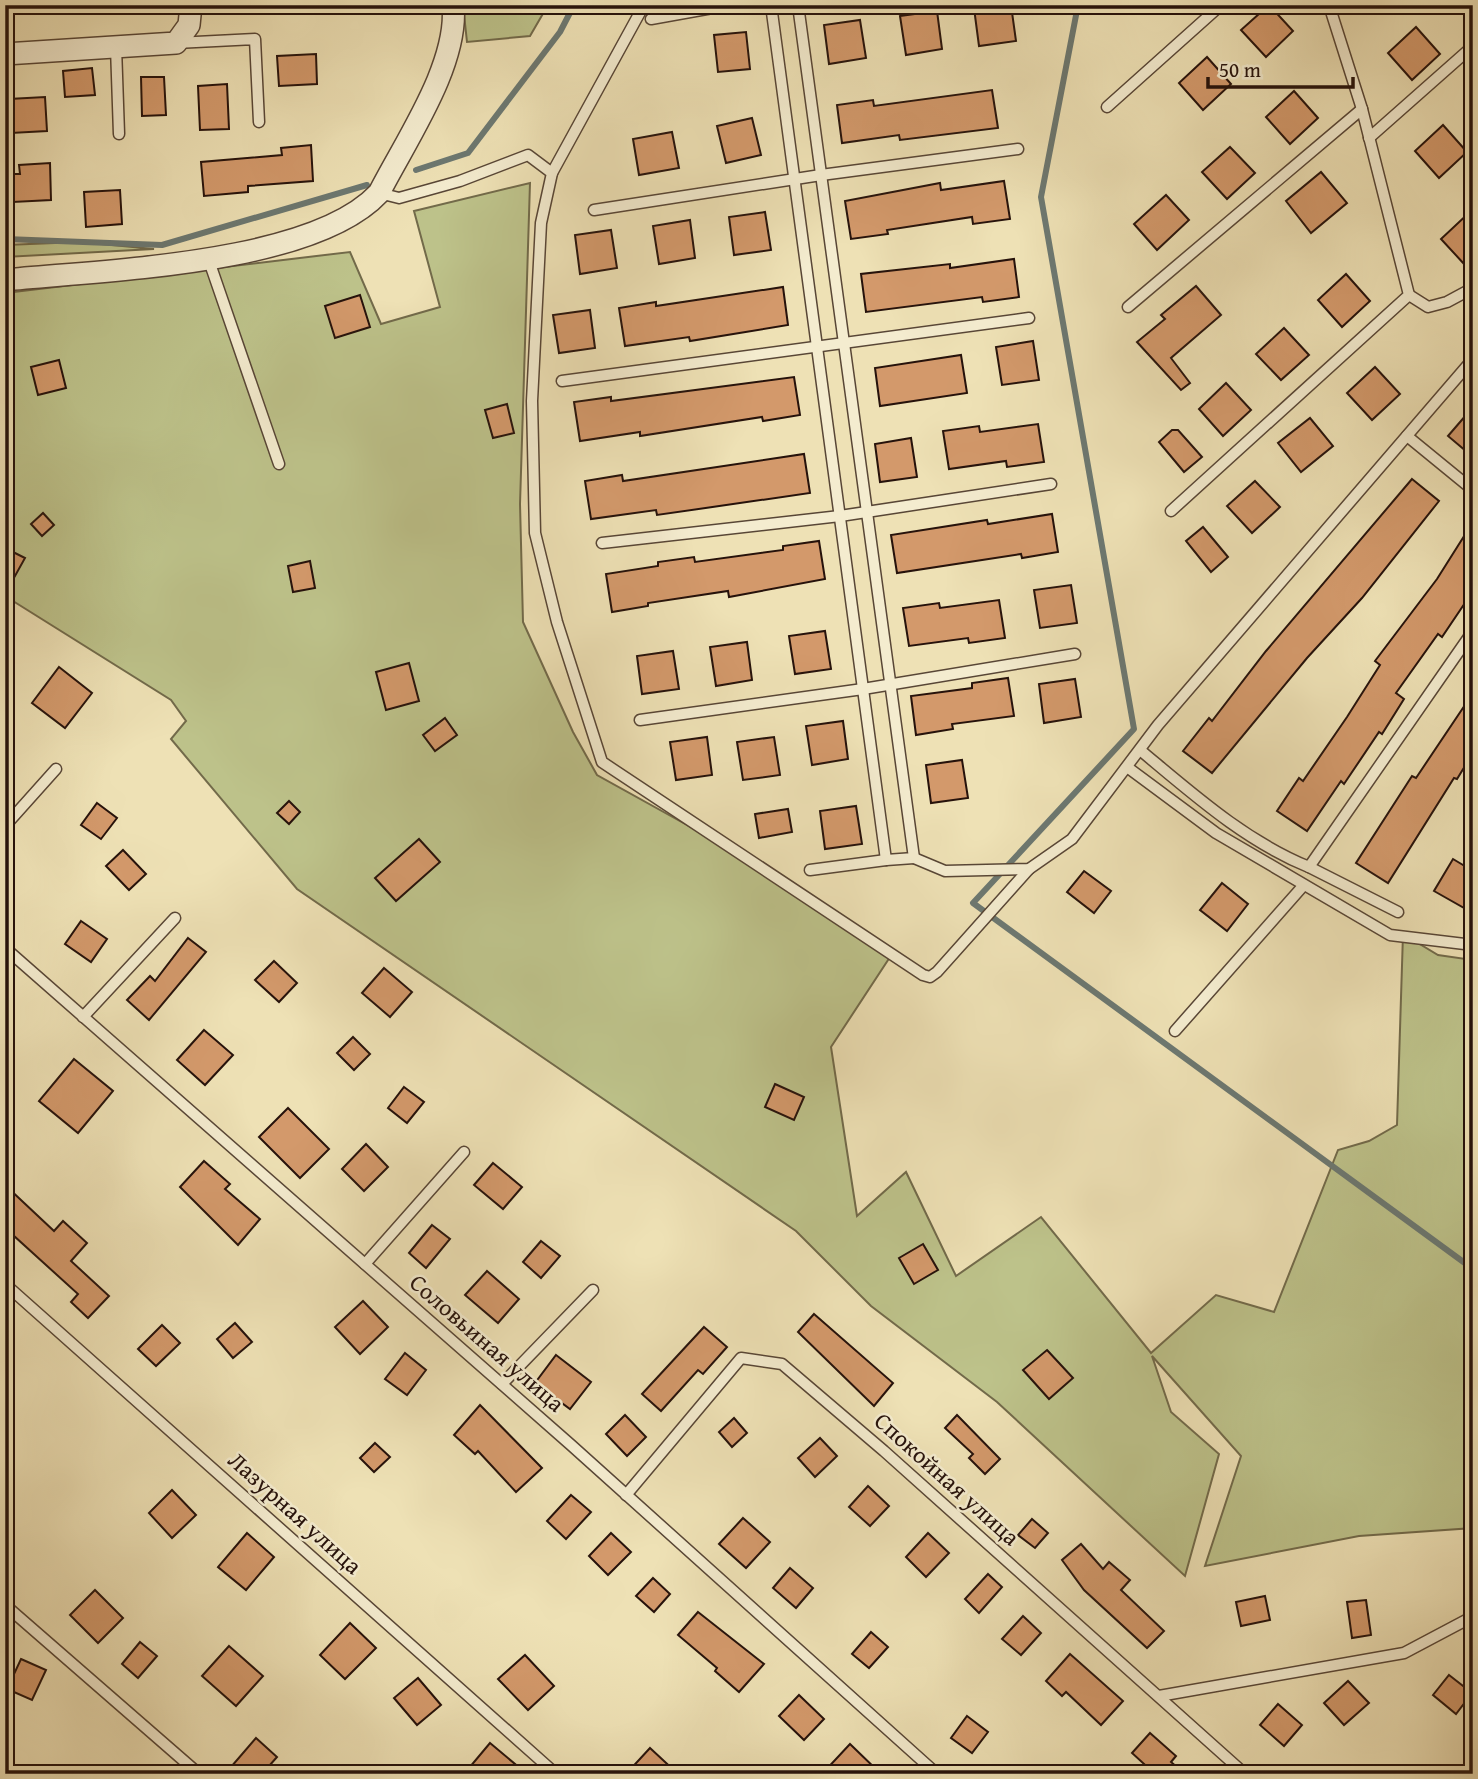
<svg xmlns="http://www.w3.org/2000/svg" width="1478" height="1779" font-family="'Gentium Book Plus',serif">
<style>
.green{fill:#bdc28a;stroke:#726a4a;stroke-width:2}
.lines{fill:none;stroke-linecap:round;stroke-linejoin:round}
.stream{stroke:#6c7871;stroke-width:6}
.building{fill:#d3996b;stroke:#26120b;stroke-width:2}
.lane-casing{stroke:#584636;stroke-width:13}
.street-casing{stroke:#584636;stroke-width:24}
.lane{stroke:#f4eccf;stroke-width:10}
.street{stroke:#f4eccf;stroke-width:21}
.labels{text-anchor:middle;stroke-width:5;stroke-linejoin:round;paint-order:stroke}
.street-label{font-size:24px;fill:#26120b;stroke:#f4eccf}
</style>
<rect width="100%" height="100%" fill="#eee1b5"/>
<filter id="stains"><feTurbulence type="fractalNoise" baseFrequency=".00286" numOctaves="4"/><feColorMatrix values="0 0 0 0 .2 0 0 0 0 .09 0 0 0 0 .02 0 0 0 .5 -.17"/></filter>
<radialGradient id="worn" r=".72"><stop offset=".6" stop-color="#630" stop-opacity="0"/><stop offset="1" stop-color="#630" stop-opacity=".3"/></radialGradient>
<g class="green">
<polygon points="463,5 548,5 530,36 467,42"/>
<polygon points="530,183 520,504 523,622 573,732 597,775 752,861 890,957 831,1047 857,1216 906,1172 956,1276 1041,1217 1151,1353 1216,1295 1274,1312 1338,1150 1369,1141 1397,1125 1403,934 1438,955 1473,960 1473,1528 1359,1536 1205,1566 1241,1456 1152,1356 1171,1412 1219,1454 1185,1576 997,1402 871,1306 796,1231 297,889 171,739 186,721 171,700 5,596 5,293 350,252 381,324 440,307 414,211"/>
<polygon points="80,242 154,249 5,257 5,245"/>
</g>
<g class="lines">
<g class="stream">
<polyline points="1078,5 1041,197 1134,729 973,903 1473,1269"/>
<polyline points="416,170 468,153 560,32 574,5"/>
<polyline points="5,239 162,245 367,185"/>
</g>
</g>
<g class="building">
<polygon points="993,5 1011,5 1016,41 979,46 974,8"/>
<polygon points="1269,5 1293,31 1266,57 1241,30"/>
<polygon points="937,11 942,49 906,55 900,16"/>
<polygon points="860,20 866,58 829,64 824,25"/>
<polygon points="1416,27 1440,54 1412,80 1388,53"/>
<polygon points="746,32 750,69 718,72 714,35"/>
<polygon points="316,54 317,84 279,86 277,56"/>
<polygon points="1207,57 1231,84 1203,110 1179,83"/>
<polygon points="92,68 95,95 65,97 63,71"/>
<polygon points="141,77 164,77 166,115 142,116"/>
<polygon points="227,84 229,129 200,130 198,86"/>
<polygon points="992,90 998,128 900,140 899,135 842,143 837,105 873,100 874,106"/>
<polygon points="1294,91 1318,118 1290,144 1266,117"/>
<polygon points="45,97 47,131 11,133 9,99"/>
<polygon points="752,118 761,155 726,163 717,126"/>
<polygon points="1443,125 1467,152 1439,178 1415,151"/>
<polygon points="672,132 679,168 639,175 633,139"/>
<polygon points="311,145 313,181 248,186 248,192 204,196 201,162 282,155 281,148"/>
<polygon points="1230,147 1255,173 1227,199 1202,172"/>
<polygon points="50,163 51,200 13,202 12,174 20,174 19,165"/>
<polygon points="1321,172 1347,203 1311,233 1286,201"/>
<polygon points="1004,181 1010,219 973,224 972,217 887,230 888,234 851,239 845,201 940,183 941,190"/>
<polygon points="120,190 122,224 86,227 84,192"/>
<polygon points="1166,195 1189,220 1157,250 1134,224"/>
<polygon points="1473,209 1473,258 1465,265 1441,239"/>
<polygon points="765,212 771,250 734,255 729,217"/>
<polygon points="690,220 695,258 659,264 653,226"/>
<polygon points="611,230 617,268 580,274 575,235"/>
<polygon points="1014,259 1019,297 983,302 982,297 866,312 861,274 950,264 950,268"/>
<polygon points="1346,274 1370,301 1342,327 1318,300"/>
<polygon points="1196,286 1221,315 1171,358 1190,383 1181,390 1137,342 1165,319 1161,315"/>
<polygon points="783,287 788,325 690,341 689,337 625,346 619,308 656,302 656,306"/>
<polygon points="360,295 370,327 335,338 325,306"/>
<polygon points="590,310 595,348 559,353 553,315"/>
<polygon points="1284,328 1309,355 1281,380 1256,354"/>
<polygon points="1033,341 1039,380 1002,385 996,347"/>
<polygon points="961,355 967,393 880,406 875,368"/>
<polygon points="59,360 66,388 38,395 31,367"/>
<polygon points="1375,367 1400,394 1372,420 1347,393"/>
<polygon points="794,377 800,415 763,421 762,417 640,436 640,432 580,441 574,402 611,397 611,401"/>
<polygon points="1226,383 1251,410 1223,436 1199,409"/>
<polygon points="507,404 514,433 493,438 485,410"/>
<polygon points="1473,407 1473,457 1448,436"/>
<polygon points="1310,418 1333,446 1301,472 1278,443"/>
<polygon points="1038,424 1044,462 1007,467 1006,461 949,469 943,431 979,426 980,432"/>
<polygon points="1172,430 1178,430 1202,457 1184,472 1159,442"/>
<polygon points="911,438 917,477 880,482 875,444"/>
<polygon points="804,454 810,493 657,515 656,510 591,519 585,481 622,475 623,481"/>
<polygon points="1412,479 1439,501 1362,598 1307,658 1212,773 1183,751 1209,718 1212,721 1266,651"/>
<polygon points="1255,481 1280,507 1252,533 1227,506"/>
<polygon points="43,513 54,525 42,536 31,524"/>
<polygon points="1052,514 1058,552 1022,558 1021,554 897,573 891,535 987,520 988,524"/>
<polygon points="1473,522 1473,591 1442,637 1438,634 1396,693 1404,699 1382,734 1379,732 1344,784 1341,781 1307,831 1277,811 1299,778 1303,781 1347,717 1380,665 1375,661 1437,579"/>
<polygon points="1203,527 1228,557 1211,572 1186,541"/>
<polygon points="819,541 825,579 729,597 728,591 648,603 648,606 612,612 606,574 658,566 658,562 694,557 695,562 783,550 783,546"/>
<polygon points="5,548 25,558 5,594"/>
<polygon points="310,561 315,588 293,592 288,566"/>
<polygon points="1071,585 1077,623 1040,628 1034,590"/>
<polygon points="999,600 1005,638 969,643 968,638 909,646 903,608 939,603 940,608"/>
<polygon points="825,631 831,669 795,674 789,636"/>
<polygon points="747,642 752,680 716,686 710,647"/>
<polygon points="673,651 679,689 642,694 637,656"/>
<polygon points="409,663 419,701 386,710 376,672"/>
<polygon points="59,667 92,693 65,728 32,703"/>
<polygon points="1008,678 1014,716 952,724 953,729 916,735 911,696 972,688 972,683"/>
<polygon points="1075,679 1081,717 1044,723 1039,684"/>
<polygon points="1473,693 1473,753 1457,779 1454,778 1388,883 1356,863 1412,776 1416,778"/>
<polygon points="445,718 457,735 435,751 423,735"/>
<polygon points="843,721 848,759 812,765 806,726"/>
<polygon points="707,737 712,775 676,780 670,742"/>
<polygon points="774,737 780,775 743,780 737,742"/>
<polygon points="962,760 968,798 931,803 926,765"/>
<polygon points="289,801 300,812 289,824 277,813"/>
<polygon points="97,803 117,818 101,839 81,825"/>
<polygon points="856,806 862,844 825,849 820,811"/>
<polygon points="788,809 792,832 759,838 755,814"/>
<polygon points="419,839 440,862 396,901 375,878"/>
<polygon points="123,850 146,874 129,890 106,866"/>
<polygon points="1453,859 1473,871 1473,913 1434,891"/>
<polygon points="1084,871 1111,891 1094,913 1067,892"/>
<polygon points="1222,883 1248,904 1227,931 1200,910"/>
<polygon points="81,921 107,939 91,962 65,944"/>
<polygon points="188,938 206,952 149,1020 127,1000 150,976 155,981"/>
<polygon points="274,961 297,983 279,1002 255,980"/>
<polygon points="384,968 412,992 390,1017 362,993"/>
<polygon points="204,1030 233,1055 205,1085 177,1060"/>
<polygon points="353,1037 370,1054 354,1070 337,1053"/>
<polygon points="74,1059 113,1091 78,1133 39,1101"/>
<polygon points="775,1084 804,1097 794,1120 765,1107"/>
<polygon points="404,1087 424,1102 407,1123 388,1108"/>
<polygon points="288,1108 329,1149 300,1178 259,1137"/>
<polygon points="366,1144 388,1167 364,1191 342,1169"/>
<polygon points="204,1161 230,1184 225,1189 260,1219 238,1245 180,1187"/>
<polygon points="493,1163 522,1187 503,1209 474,1185"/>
<polygon points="5,1185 54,1231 63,1221 87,1243 71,1261 109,1296 88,1318 71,1302 78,1294 14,1236 5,1245"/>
<polygon points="432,1225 450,1239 426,1268 409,1253"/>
<polygon points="541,1241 560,1256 541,1278 523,1262"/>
<polygon points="923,1244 938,1270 914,1284 899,1258"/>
<polygon points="487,1271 519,1299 498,1323 465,1295"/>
<polygon points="363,1301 388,1327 360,1354 335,1327"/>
<polygon points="814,1314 893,1383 874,1406 798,1332"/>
<polygon points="235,1323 252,1342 233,1358 217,1339"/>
<polygon points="162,1325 180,1343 156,1366 138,1349"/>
<polygon points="704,1327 727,1347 703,1374 698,1370 661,1411 642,1394"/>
<polygon points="1047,1350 1073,1378 1049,1399 1023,1370"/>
<polygon points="405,1353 426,1370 407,1395 385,1379"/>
<polygon points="556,1355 591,1382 570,1409 535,1383"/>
<polygon points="480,1405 542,1468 516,1492 478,1451 475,1454 454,1435"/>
<polygon points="625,1415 646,1437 627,1456 606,1434"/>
<polygon points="957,1415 1000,1459 985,1474 969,1458 973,1454 945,1428"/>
<polygon points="734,1418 747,1433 732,1447 719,1432"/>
<polygon points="820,1438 837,1456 815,1477 798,1458"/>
<polygon points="375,1443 390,1457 374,1472 360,1458"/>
<polygon points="868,1486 889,1506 870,1526 849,1507"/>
<polygon points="172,1490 196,1515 172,1538 149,1513"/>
<polygon points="571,1495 591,1512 566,1539 547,1521"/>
<polygon points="743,1518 770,1542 746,1568 719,1544"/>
<polygon points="1032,1519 1048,1533 1035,1548 1018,1535"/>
<polygon points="247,1533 274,1557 246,1590 218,1567"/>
<polygon points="611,1533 631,1552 608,1575 589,1556"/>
<polygon points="928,1533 949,1553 926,1577 906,1557"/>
<polygon points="1081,1544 1103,1569 1109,1562 1130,1580 1121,1590 1164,1631 1147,1648 1084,1590 1062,1560"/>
<polygon points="790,1568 813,1588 796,1608 773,1588"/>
<polygon points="988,1574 1002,1587 979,1613 965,1599"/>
<polygon points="653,1578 670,1594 654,1612 636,1596"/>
<polygon points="95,1590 123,1618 98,1643 70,1615"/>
<polygon points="1265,1596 1270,1620 1241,1626 1236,1602"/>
<polygon points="1366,1600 1371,1635 1352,1638 1347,1602"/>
<polygon points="698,1612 764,1664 739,1692 715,1671 717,1668 678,1635"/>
<polygon points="1023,1616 1041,1633 1021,1655 1002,1639"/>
<polygon points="350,1623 376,1648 345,1679 320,1655"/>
<polygon points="871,1632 888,1647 869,1668 852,1654"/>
<polygon points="140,1642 157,1656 138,1678 122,1664"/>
<polygon points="229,1646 263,1676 236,1706 202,1676"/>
<polygon points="1070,1654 1123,1701 1101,1725 1066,1692 1062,1696 1046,1681"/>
<polygon points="525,1655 554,1686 528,1710 498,1679"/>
<polygon points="21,1659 46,1670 32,1700 7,1689"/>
<polygon points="1449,1675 1472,1693 1456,1714 1433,1695"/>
<polygon points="418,1678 441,1705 417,1725 394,1698"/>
<polygon points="1348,1681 1369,1703 1344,1725 1324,1703"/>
<polygon points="799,1695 824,1719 804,1740 779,1716"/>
<polygon points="1278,1704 1302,1725 1284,1746 1260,1725"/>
<polygon points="967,1716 988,1732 972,1753 951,1738"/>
<polygon points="1150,1733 1176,1756 1171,1762 1185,1774 1155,1774 1132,1753"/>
<polygon points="256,1738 277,1757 262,1774 238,1774 231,1767"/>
<polygon points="490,1743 527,1774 464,1774"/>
<polygon points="850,1744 881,1774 822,1774"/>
<polygon points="650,1748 678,1774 626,1774"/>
</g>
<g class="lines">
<defs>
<g id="lane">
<polyline points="771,5 886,860 914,858 798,5"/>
<polyline points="1329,5 1362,109"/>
<polyline points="651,19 729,5"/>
<polyline points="176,43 255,39 259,122"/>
<polyline points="116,47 119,134"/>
<polyline points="1107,107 1221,5"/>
<polyline points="1369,138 1473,46"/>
<polyline points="552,173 644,5"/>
<polyline points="379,193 399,198 460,181 528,155 552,173 541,223 532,401 535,533 557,622 602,762 923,975 930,977 937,972 1029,869"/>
<polyline points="594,210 821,175 1018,149"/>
<polyline points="208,258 279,464"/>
<polyline points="1409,295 1428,307 1447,302 1473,288"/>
<polyline points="1128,307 1362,109 1409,295 1171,511"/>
<polyline points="562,381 1029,318"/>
<polyline points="1407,436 1473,490"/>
<polyline points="602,543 840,516 1051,484"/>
<polyline points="640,720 863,689 1075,654"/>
<path d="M1140 750C1193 794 1245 841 1309 867L1473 631"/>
<polyline points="1127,767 1216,833 1390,935 1473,945"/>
<polyline points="5,826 56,769"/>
<polyline points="914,858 945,871 1029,869 1072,839 1158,725 1473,359"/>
<polyline points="1309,867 1398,912"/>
<polyline points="810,870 886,860"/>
<polyline points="5,948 571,1445 937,1774"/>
<polyline points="83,1017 175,918"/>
<polyline points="1175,1031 1303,886"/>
<polyline points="365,1264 464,1152"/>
<polyline points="5,1284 556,1774"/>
<polyline points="502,1384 593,1290"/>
<polyline points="626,1495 741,1358 782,1364 884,1451 1245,1774"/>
<polyline points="5,1605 199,1774"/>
<polyline points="1159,1696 1404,1653 1472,1617"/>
</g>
<g id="street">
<polyline points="5,54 176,43 189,25 191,5"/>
<path d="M5 280C102 270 312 265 379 193 406 140 459 64 453 5"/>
</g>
</defs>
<use href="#lane" class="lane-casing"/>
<use href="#street" class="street-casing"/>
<use href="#lane" class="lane"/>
<use href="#street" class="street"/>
</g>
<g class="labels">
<g class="street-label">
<text transform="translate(487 1343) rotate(41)" y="8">Соловьиная улица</text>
<text transform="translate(947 1479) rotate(42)" y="8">Спокойная улица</text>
<text transform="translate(295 1513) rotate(42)" y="8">Лазурная улица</text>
</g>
</g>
<rect width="1478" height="1779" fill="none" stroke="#eee1b5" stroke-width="28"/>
<rect x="7" y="7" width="1464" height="1765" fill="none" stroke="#26120b" stroke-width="3.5"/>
<rect x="14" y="14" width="1450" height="1751" fill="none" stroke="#26120b" stroke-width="2"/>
<path d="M1208 77v10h145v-10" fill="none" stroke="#26120b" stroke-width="3.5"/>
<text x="1219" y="77" font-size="21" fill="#26120b" stroke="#f4eccf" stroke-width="5" paint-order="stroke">50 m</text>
<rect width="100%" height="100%" filter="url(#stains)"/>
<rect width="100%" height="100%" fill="url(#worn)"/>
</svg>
